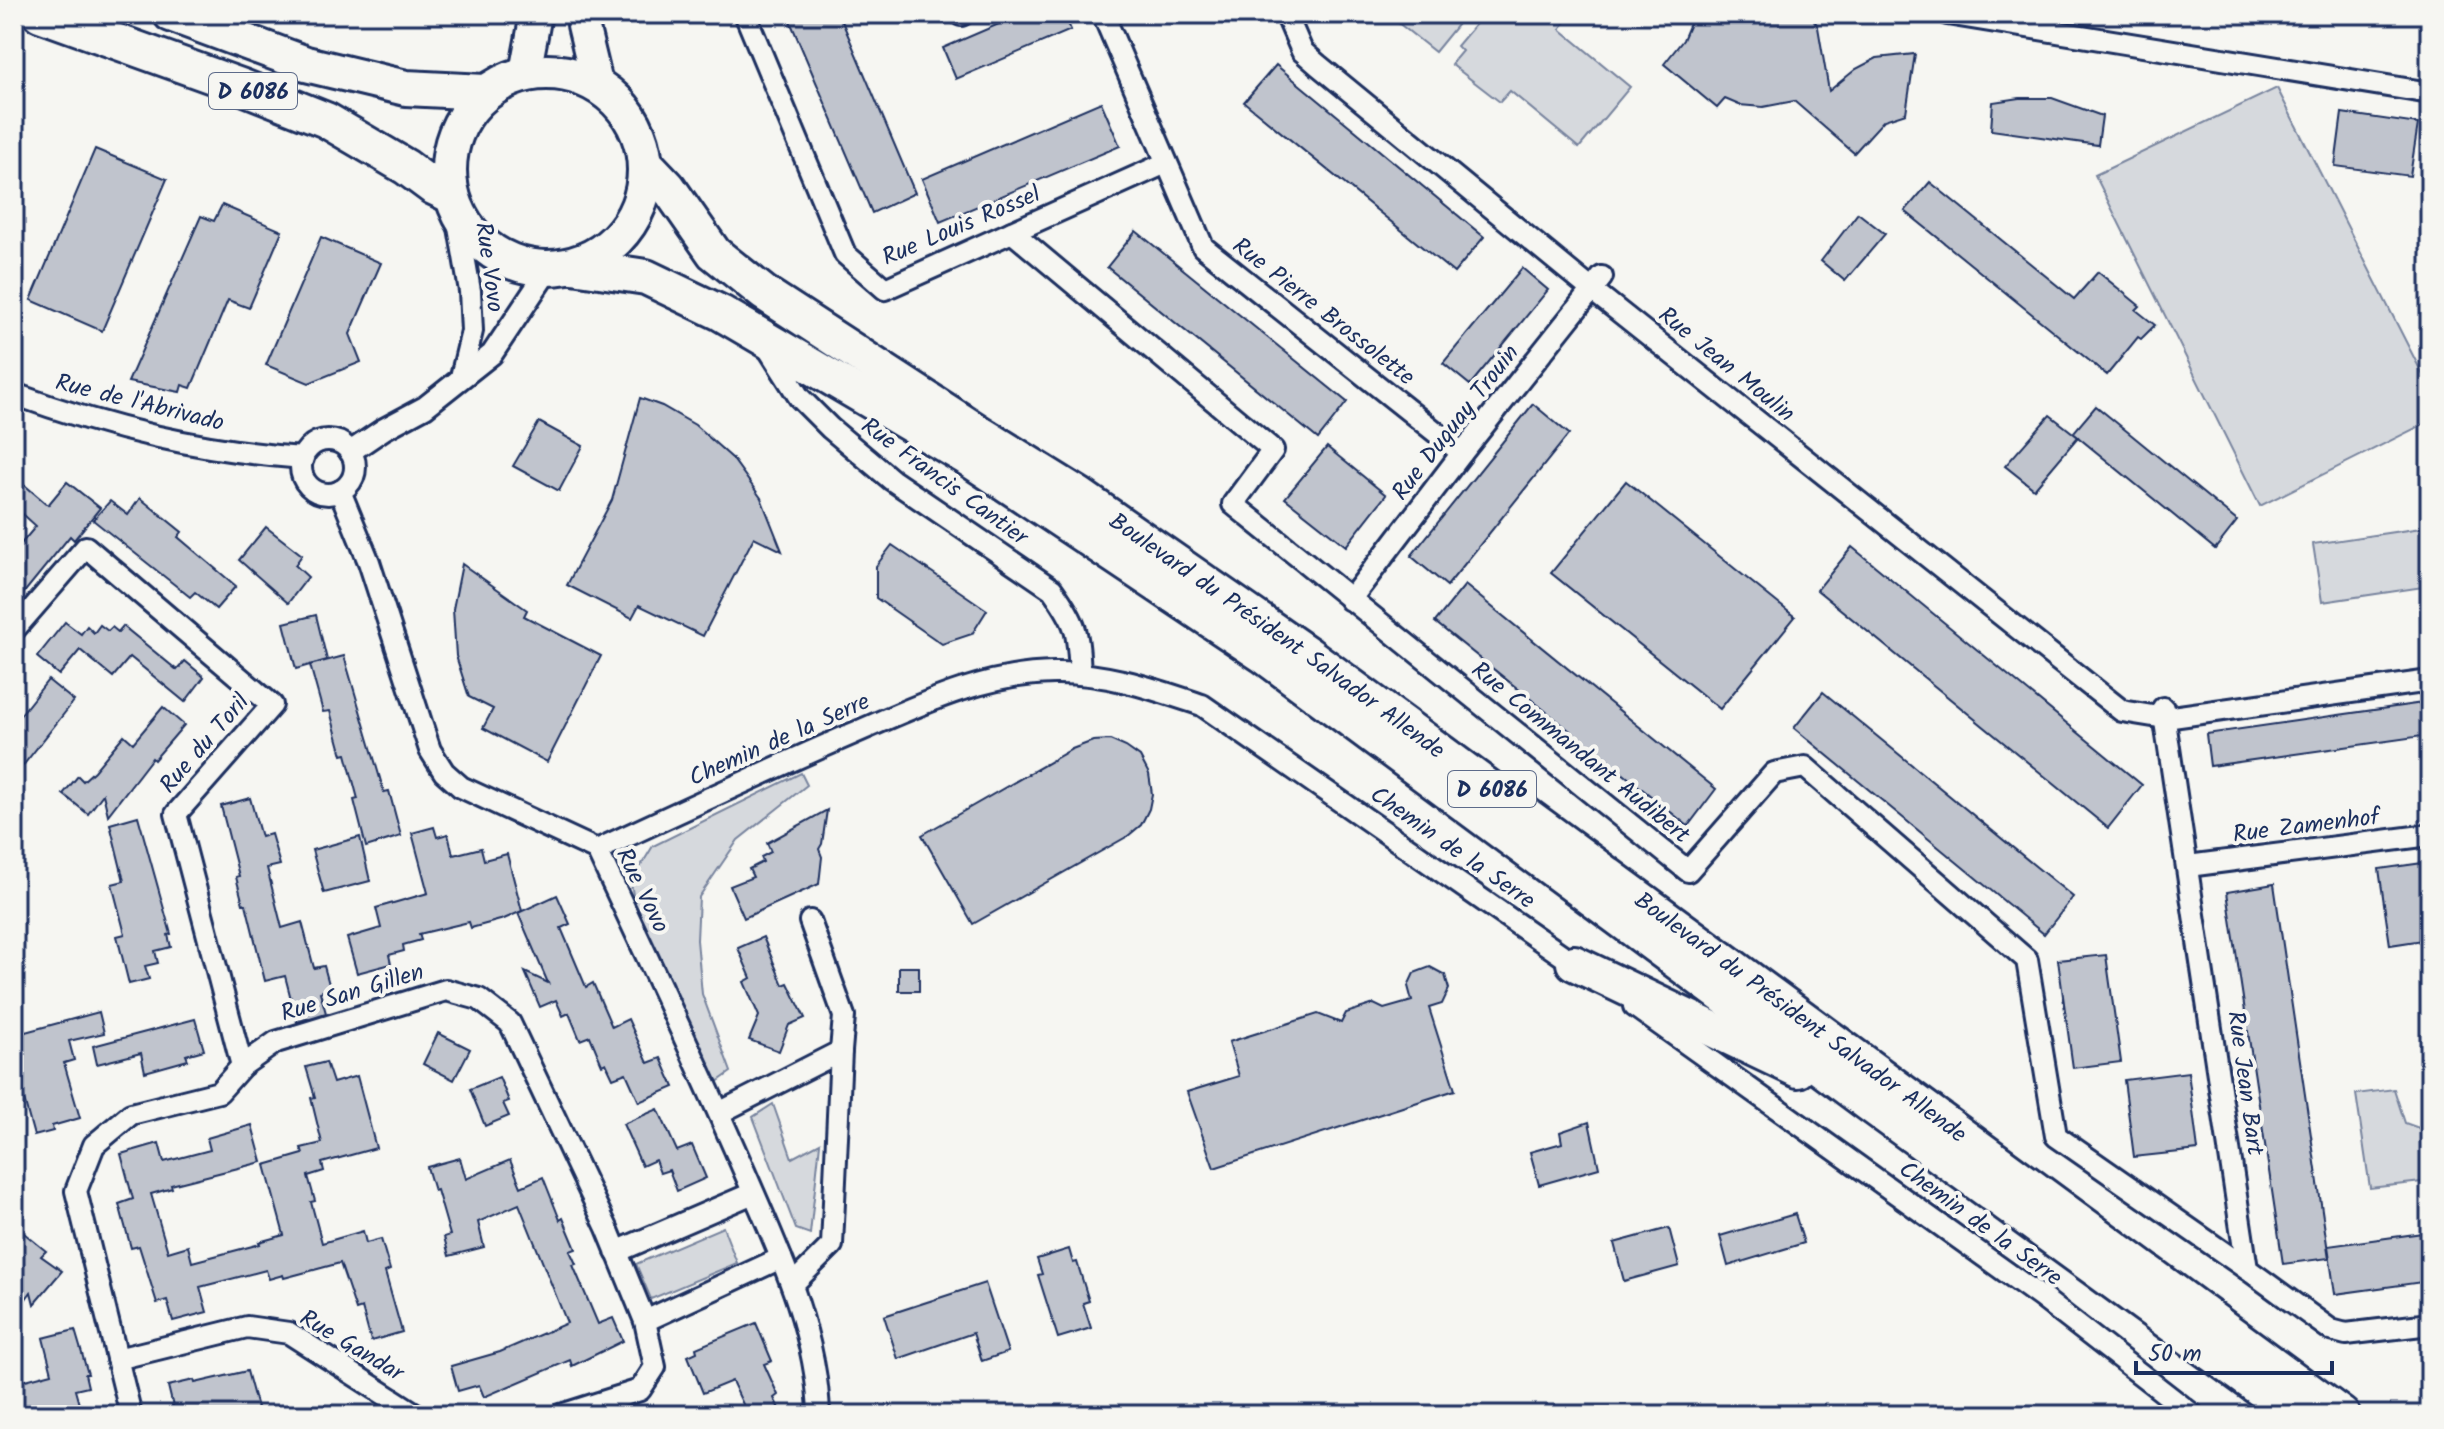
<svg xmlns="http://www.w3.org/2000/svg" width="2444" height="1429" font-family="Kalam,sans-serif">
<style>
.green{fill:#d6d9dd;stroke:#78849e;stroke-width:2}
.building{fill:#c0c4cd;stroke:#1b2f5e;stroke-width:2}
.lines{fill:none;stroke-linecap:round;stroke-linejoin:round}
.street-casing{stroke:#1b2f5e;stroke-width:26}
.secondary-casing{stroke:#1b2f5e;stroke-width:36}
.primary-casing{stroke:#1b2f5e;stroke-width:40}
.street{stroke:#f6f6f2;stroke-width:20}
.secondary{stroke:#f6f6f2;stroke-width:30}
.primary{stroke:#f6f6f2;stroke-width:34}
.labels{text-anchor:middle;stroke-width:8;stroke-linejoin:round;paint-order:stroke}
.shield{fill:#f6f6f2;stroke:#5d6b8a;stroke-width:2}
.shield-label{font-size:22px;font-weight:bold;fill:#1b2f5e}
.street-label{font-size:24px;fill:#1b2f5e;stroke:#f6f6f2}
</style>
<rect width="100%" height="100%" fill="#f6f6f2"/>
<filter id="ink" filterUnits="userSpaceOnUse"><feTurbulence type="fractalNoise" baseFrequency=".0125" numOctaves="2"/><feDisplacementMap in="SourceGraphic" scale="16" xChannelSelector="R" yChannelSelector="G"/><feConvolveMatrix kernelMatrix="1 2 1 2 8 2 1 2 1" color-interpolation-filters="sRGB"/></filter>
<g filter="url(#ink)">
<g class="green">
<polygon points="1387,14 1466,14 1435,52"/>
<polygon points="1484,14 1566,14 1569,17 1560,29 1630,87 1579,148 1510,91 1500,102 1451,64 1462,51 1457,46"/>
<polygon points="2277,88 2430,389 2430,421 2260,506 2095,175"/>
<polygon points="2428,527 2430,586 2322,602 2313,544"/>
<polygon points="801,773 807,785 738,840 699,897 697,940 702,994 731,1072 717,1082 636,916 631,882 653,846"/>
<polygon points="2394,1089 2405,1123 2430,1132 2430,1181 2370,1188 2356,1094"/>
<polygon points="773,1104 792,1158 820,1143 810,1234 796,1229 753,1117"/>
<polygon points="723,1227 737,1263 651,1299 636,1264"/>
</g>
<g class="building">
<polygon points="787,14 839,14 915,193 872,213"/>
<polygon points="1022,14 1064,14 1071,30 956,79 943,48"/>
<polygon points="1694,14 1811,14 1818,27 1829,91 1856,69 1877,58 1915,54 1906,113 1884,120 1854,153 1794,101 1763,107 1739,105 1725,99 1717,108 1664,64 1683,40"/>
<polygon points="1276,65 1484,237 1454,273 1244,102"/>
<polygon points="2020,98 2052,98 2102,116 2098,145 1991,130 1993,102"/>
<polygon points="1101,102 1120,146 940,222 922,179"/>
<polygon points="2342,113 2418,124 2410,176 2335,166"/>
<polygon points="95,149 167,179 102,331 31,300"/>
<polygon points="1930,182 2074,299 2098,272 2140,306 2136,310 2155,325 2141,339 2138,337 2107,375 1905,211"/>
<polygon points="222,205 282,231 249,308 228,300 191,388 182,385 180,392 128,382 201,216 214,221"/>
<polygon points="1858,213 1885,234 1845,281 1821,261"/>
<polygon points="1136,231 1347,402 1318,439 1107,267"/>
<polygon points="321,237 381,263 350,334 361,362 309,383 266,365"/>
<polygon points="1522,268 1548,290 1470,385 1443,363"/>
<polygon points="640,398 662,406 695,425 732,458 761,498 782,551 754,537 703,636 639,605 632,618 567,585 612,500"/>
<polygon points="1533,404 1569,434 1447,586 1411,556"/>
<polygon points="2096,406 2237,521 2215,549 2073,433"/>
<polygon points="2050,415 2078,437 2034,489 2005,466"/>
<polygon points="539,422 583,446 559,491 513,466"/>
<polygon points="1327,447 1386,495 1346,546 1285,498"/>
<polygon points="14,476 48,505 67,482 100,508 74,540 70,536 14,605 14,552 36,526 14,506"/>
<polygon points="1626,481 1795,617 1720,709 1551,573"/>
<polygon points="140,498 182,532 178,537 236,586 216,609 195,592 190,597 93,520 110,501 128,515"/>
<polygon points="266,527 302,555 295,565 308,577 288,603 239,560"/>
<polygon points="892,545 987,610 972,634 942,644 876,598 876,566"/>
<polygon points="1852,547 2142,785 2108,828 1817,590"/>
<polygon points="462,564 527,610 524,616 601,656 547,762 483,728 493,709 469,697 456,656 453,609"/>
<polygon points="1465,585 1716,789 1688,826 1435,622"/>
<polygon points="316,615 327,660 296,669 284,623"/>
<polygon points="65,622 81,634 87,626 94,633 100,625 108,631 112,627 118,632 123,626 177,670 185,661 204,677 185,702 130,657 113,677 80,650 59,675 37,657"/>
<polygon points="344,656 384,792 389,791 401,836 366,847 354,800 358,799 346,754 342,755 330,711 323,712 310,665"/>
<polygon points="48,680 74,701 14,777 14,723"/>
<polygon points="1823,692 2073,897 2044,934 1794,728"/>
<polygon points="2430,702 2430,735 2210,766 2206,734"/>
<polygon points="163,707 184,725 154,760 152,758 108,815 103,794 88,814 63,794 78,776 83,781 94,771 124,735 133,743"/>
<polygon points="1110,740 1126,747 1140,757 1149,774 1152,794 1149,809 1141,825 1128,836 973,924 922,835 1072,749 1093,741"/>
<polygon points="250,798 261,837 271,834 280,865 267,868 282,928 302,922 314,968 324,966 330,988 320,992 326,1013 297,1022 285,976 265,981 246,904 243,904 236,877 239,876 221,806"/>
<polygon points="827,810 822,844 819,849 822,857 819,884 744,918 730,886 753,877 749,869 763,862 761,857 771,852 767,843"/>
<polygon points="138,816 171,934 168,935 171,947 155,951 158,963 145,966 149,979 129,984 117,936 125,934 112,884 124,881 110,824"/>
<polygon points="434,827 437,837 448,834 453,855 481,848 484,860 507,854 522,911 504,919 471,928 469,922 419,934 421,940 403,945 404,951 389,955 391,964 357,973 347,938 381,928 376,908 428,893 412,833"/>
<polygon points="360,837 370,881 324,893 312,850"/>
<polygon points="2430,862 2430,939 2390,945 2379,869"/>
<polygon points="2274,884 2329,1258 2283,1264 2227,892"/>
<polygon points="557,895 570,924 561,928 586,987 593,983 612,1027 628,1019 648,1063 661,1058 674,1087 639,1102 626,1073 613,1078 606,1063 602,1065 590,1036 580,1040 569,1013 563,1016 556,1000 540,1007 525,972 548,983 518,913"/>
<polygon points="763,937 783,985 788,983 805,1018 789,1025 779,1051 749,1040 759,1016 744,982 751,978 738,948"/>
<polygon points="2106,955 2121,1062 2073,1068 2058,960"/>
<rect x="899" y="967" width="20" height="24"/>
<polygon points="1430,967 1445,975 1449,989 1442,1004 1429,1008 1455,1090 1214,1168 1187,1092 1239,1076 1229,1042 1318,1014 1341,1023 1346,1013 1374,1004 1384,1009 1412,1001 1408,986 1414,973"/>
<polygon points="99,1012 104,1033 69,1041 74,1060 64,1063 80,1118 52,1126 53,1131 34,1136 14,1063 14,1035"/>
<polygon points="195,1019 204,1050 186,1055 188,1060 145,1072 141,1053 97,1064 93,1046"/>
<polygon points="438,1033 470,1049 454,1080 423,1064"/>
<polygon points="326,1062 333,1083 357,1076 376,1148 322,1163 324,1171 308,1176 315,1201 311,1202 322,1243 363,1231 366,1243 381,1239 390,1270 385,1272 402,1332 371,1341 362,1308 356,1310 340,1263 284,1278 283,1275 269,1279 266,1270 200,1287 207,1312 173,1321 167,1300 157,1303 139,1246 131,1248 119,1204 133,1199 121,1154 159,1143 164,1162 210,1150 207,1138 252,1125 262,1162 171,1185 172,1188 151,1194 168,1252 188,1246 192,1262 260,1244 259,1242 284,1235 265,1165 303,1154 301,1148 322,1143 311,1098 315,1097 306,1067"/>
<polygon points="2188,1072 2198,1150 2134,1157 2124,1080"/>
<polygon points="499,1077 509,1101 503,1103 509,1116 485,1126 470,1089"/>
<polygon points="658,1109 677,1151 692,1145 706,1178 677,1191 669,1170 660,1173 655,1160 642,1166 623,1124"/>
<polygon points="1589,1122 1599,1168 1539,1185 1530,1152 1562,1143 1560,1132"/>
<polygon points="460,1158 466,1179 510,1160 521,1187 543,1177 560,1220 563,1218 576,1249 570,1251 576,1264 573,1265 598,1324 613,1318 623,1341 572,1366 570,1360 484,1397 479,1385 458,1391 451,1366 500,1352 567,1323 519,1204 478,1222 484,1247 449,1256 444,1237 450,1235 437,1190 434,1191 427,1167"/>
<polygon points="1795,1214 1804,1243 1728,1266 1720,1236"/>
<polygon points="14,1225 46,1251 41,1256 62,1271 34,1304 31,1292 14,1315"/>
<polygon points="1669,1228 1679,1266 1624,1281 1614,1243"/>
<polygon points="2430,1232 2430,1281 2335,1294 2328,1246"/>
<polygon points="1069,1249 1073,1263 1077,1262 1089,1301 1083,1303 1091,1328 1058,1338 1038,1275 1042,1274 1037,1259"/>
<polygon points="985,1283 1008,1352 982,1361 973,1333 898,1359 884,1316"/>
<polygon points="756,1323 772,1361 764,1364 778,1395 774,1398 782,1415 748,1415 732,1381 703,1393 688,1356 697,1352 696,1348"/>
<polygon points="75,1330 88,1374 85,1374 88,1387 75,1390 82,1415 14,1415 14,1383 52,1373 43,1338"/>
<polygon points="247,1371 259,1415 175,1415 168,1386 194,1380 195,1383"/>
</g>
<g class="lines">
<defs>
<g id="street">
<polyline points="745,14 845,254 885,289 1166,163"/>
<polyline points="1103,14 1203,247 1462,453"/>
<polyline points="1286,14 1302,51 1318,65 1592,290 2122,711 2165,718 2430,681"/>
<polyline points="1947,14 2430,93"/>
<polyline points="961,15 963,14"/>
<polyline points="456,210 470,291 472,331 461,377"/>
<polyline points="1012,232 1273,450 1233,504 1688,871 1774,773 1805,767 2027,960 2056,1136 2247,1269"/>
<path d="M766 345 799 397 830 428 892 480 1052 589C1077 624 1078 631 1080 674"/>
<path d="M14 394C110 429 201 451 303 458"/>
<circle cx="328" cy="467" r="27"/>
<polyline points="350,452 384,429 425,407 492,354 548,270"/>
<path d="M340 491 369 562 430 750 444 772 461 787 597 850C646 955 696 1060 742 1166 776 1245 817 1328 819 1415"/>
<polyline points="1350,600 1462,453 1602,277"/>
<polyline points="14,630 86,547 272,705 176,814 242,1066"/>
<polyline points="2163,708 2247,1269 2331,1330 2346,1334 2430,1324"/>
<path d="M597 850C681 811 766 771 852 734 917 706 982 674 1054 673 1106 672 1154 689 1202 705L1582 969"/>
<polyline points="2188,866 2430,835"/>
<polyline points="1634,1006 2041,1297 2193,1415"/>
<polyline points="719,1113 841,1051 844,1016 810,921"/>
<polyline points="616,1252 753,1193"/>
<polyline points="792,1285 832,1245 841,1051"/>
<polyline points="645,1321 781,1258"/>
<polyline points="117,1359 247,1327 289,1333 417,1415"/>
<polyline points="131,1415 76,1191 94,1145 131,1114 219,1092 242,1066 276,1042 446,990 479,999 510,1023 607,1228 645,1321 655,1367 640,1390 561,1415"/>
</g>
<g id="secondary">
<polyline points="584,14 583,25 597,83"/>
<polyline points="525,73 536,14"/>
</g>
<g id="primary">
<polyline points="40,14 243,87 326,120 406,167 433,187 452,196"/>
<polyline points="171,14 306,64 406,88 485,92"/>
<circle cx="547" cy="170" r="98"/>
<path id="s1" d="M647 165 668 187 714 253 764 293 981 434 1079 495 1309 655 2342 1415"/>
<polyline points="573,266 646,277 721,313 966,457 1263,655 1869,1104 2296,1415"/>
<polyline points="1574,963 1798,1070"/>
</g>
</defs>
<use href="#street" class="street-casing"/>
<use href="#secondary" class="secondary-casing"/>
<use href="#primary" class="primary-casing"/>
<use href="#street" class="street"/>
<use href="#secondary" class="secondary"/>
<use href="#primary" class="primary"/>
</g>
</g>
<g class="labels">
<g class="shield">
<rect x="209" y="73" width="88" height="36" rx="6"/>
<rect x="1448" y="771" width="88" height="36" rx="6"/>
</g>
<g class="shield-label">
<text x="253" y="99">D 6086</text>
<text x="1492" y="797">D 6086</text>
</g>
<g class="street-label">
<text transform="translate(961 225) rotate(-23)" y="8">Rue Louis Rossel</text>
<text transform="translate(490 267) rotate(82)" y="8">Rue Vovo</text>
<text transform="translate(1324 311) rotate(38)" y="8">Rue Pierre Brossolette</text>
<text transform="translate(1727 364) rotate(39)" y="8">Rue Jean Moulin</text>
<text transform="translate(140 402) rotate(14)" y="8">Rue de l'Abrivado</text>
<text transform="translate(1455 422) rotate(-52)" y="8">Rue Duguay Trouin</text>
<text transform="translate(945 481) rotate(36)" y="8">Rue Francis Cantier</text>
<text dy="8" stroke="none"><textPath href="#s1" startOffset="792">Boulevard du Président Salvador Allende</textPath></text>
<text transform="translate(779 739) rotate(-24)" y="8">Chemin de la Serre</text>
<text transform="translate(204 743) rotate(-49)" y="8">Rue du Toril</text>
<text transform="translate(1581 752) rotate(39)" y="8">Rue Commandant Audibert</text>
<text transform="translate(2306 825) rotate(-7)" y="8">Rue Zamenhof</text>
<text transform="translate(1453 847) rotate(35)" y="8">Chemin de la Serre</text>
<text transform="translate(643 890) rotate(64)" y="8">Rue Vovo</text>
<text transform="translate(352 992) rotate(-17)" y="8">Rue San Gillen</text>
<text dy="8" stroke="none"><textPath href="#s1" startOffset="1440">Boulevard du Président Salvador Allende</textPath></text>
<text transform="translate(2246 1083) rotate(82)" y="8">Rue Jean Bart</text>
<text transform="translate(1981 1223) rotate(36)" y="8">Chemin de la Serre</text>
<text transform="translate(352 1345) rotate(31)" y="8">Rue Gandar</text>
</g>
</g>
<rect width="2444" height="1429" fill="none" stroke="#f6f6f2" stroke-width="48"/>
<rect x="24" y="24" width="2396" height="1381" fill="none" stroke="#1b2f5e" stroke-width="3" filter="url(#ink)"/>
<path d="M2136 1361v12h196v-12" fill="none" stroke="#1b2f5e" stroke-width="4"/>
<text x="2148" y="1361" font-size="24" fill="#1b2f5e" stroke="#f6f6f2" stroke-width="6" paint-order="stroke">50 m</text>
</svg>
